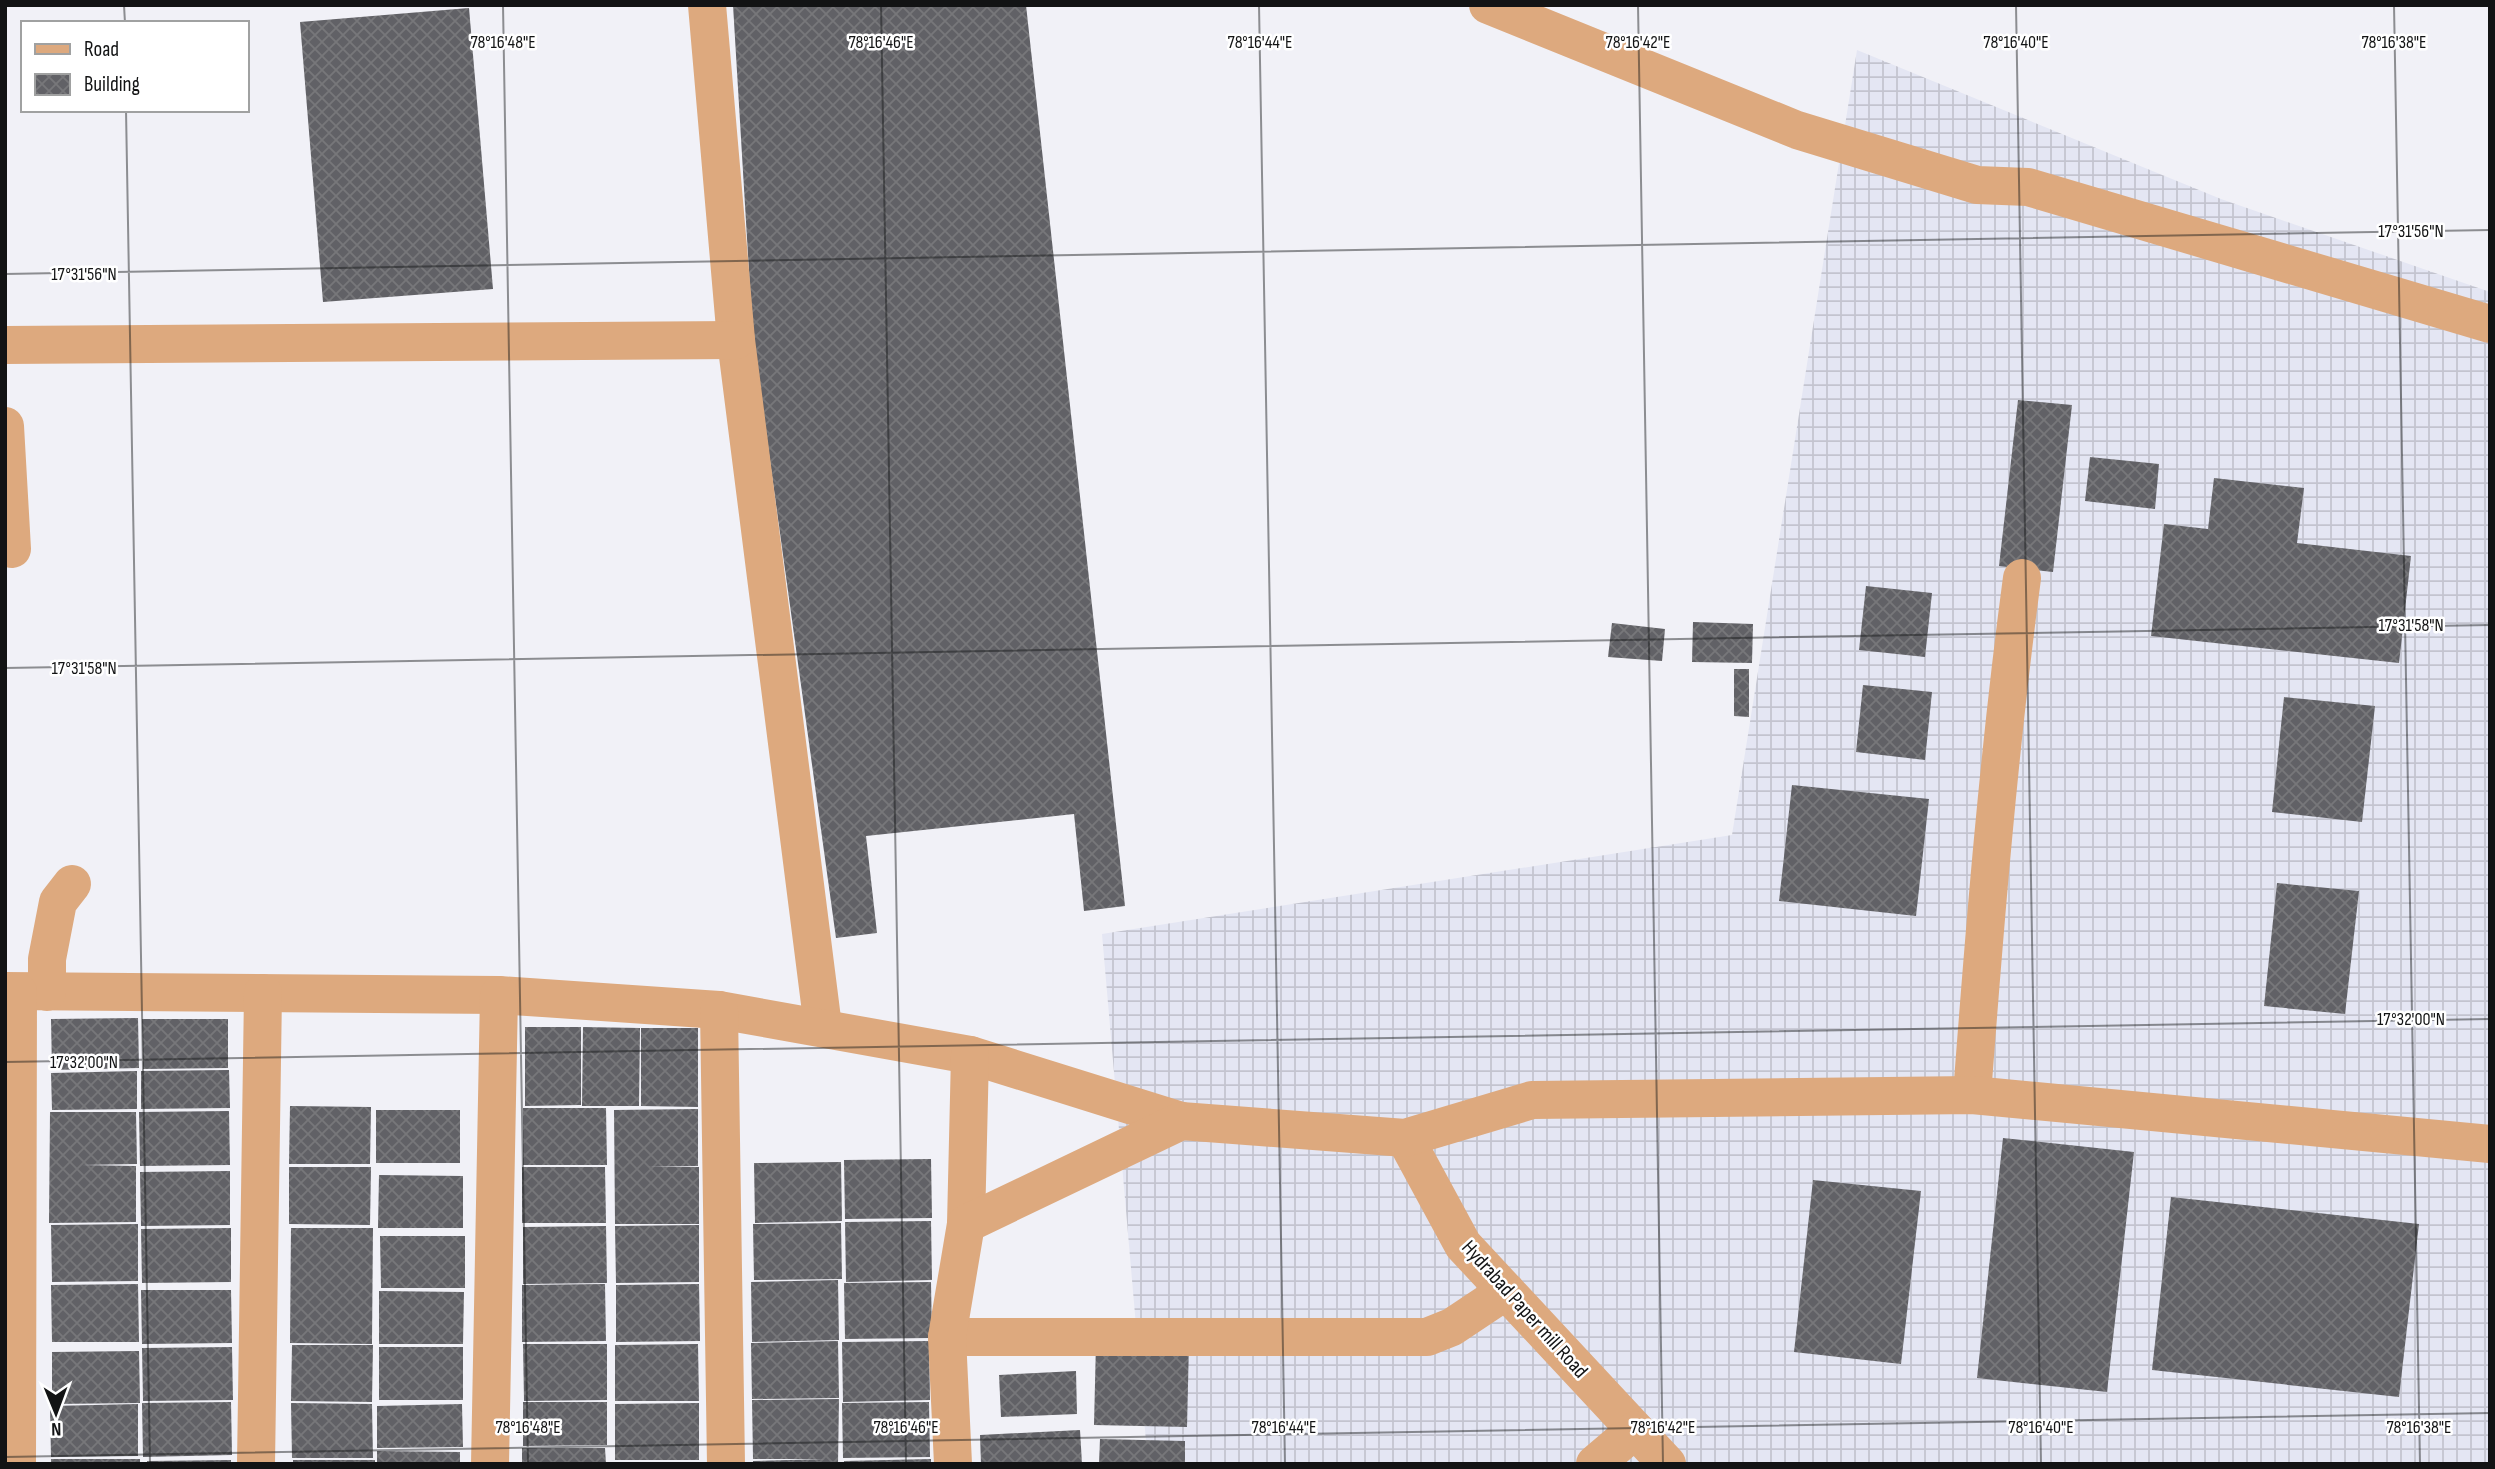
<svg xmlns="http://www.w3.org/2000/svg" width="2495" height="1469" font-family="'Sofia Sans Condensed',sans-serif">
<style>
.industrial{fill:url(#industrial-grid)}
.building{fill:url(#building-cross-hatch)}
.lines{fill:none;stroke-linecap:round;stroke-linejoin:round}
.minor{stroke:#dda97e;stroke-width:38}
.ticks{fill:none;stroke:#121314;stroke-width:2;stroke-opacity:0.45}
.labels{text-anchor:middle;stroke-width:5;stroke-linejoin:round;paint-order:stroke}
.street-label{font-size:21px;fill:#121314;stroke:#fff}
.ticks-label{font-size:18px;text-anchor:middle;fill:#121314;stroke:#fff;stroke-width:5;stroke-linejoin:round;paint-order:stroke}
</style>
<defs>
<pattern id="industrial-grid" width="8" height="8" patternUnits="userSpaceOnUse" patternTransform="scale(1.75)"><rect width="8" height="8" fill="#e4e6f3"/><path d="M0 4h8M4 0v8" fill="none" stroke="#c3c4cf"/></pattern>
<pattern id="building-cross-hatch" width="8" height="8" patternUnits="userSpaceOnUse" patternTransform="scale(1.75)"><rect width="8" height="8" fill="#616166"/><path d="M0 0l8 8M0 8l8-8" fill="none" stroke="#77777a"/></pattern>
</defs>
<rect width="100%" height="100%" fill="#f1f1f7"/>
<polygon class="industrial" points="1857,50 2221,199 2490,292 2490,1464 1148,1464 1102,934 1732,835"/>
<g class="building">
<polygon points="733,5 1026,5 1125,906 1084,911 1074,814 866,836 877,933 836,938 753,338"/>
<polygon points="469,8 493,289 323,302 300,22"/>
<polygon points="2018,400 2072,405 2053,572 1999,566"/>
<polygon points="2090,457 2159,464 2155,509 2085,501"/>
<polygon points="2214,478 2304,488 2297,543 2411,556 2399,663 2151,636 2164,524 2208,529"/>
<polygon points="1866,586 1932,593 1925,657 1859,650"/>
<polygon points="1693,622 1753,624 1752,663 1692,662"/>
<polygon points="1612,623 1665,629 1662,661 1608,657"/>
<polygon points="1734,669 1749,669 1749,717 1734,716"/>
<polygon points="1863,685 1932,692 1925,760 1856,752"/>
<polygon points="2284,697 2375,706 2362,822 2272,812"/>
<polygon points="1792,785 1929,799 1916,916 1779,901"/>
<polygon points="2277,883 2359,891 2345,1014 2264,1006"/>
<polygon points="138,1018 139,1068 52,1070 51,1019"/>
<polygon points="142,1019 228,1019 228,1068 143,1069"/>
<polygon points="525,1027 581,1027 581,1105 525,1106"/>
<polygon points="583,1027 640,1028 639,1106 582,1106"/>
<polygon points="641,1028 698,1028 698,1107 641,1106"/>
<polygon points="229,1070 230,1108 141,1109 141,1071"/>
<polygon points="137,1071 137,1109 52,1110 51,1073"/>
<polygon points="290,1106 371,1107 370,1164 289,1164"/>
<polygon points="523,1108 606,1108 607,1165 523,1165"/>
<polygon points="698,1109 698,1166 648,1167 699,1167 699,1224 615,1224 614,1110"/>
<rect x="376" y="1110" width="84" height="53"/>
<polygon points="229,1111 230,1165 140,1166 139,1112"/>
<polygon points="50,1112 136,1112 137,1164 82,1165 136,1166 136,1222 49,1223"/>
<polygon points="2003,1138 2134,1152 2107,1392 1977,1378"/>
<polygon points="931,1159 932,1218 845,1219 844,1160"/>
<polygon points="841,1162 842,1221 755,1223 754,1163"/>
<polygon points="289,1167 371,1167 370,1225 289,1224"/>
<polygon points="522,1167 605,1167 606,1223 522,1223"/>
<polygon points="230,1171 230,1225 141,1226 140,1172"/>
<polygon points="379,1175 463,1176 463,1228 378,1228"/>
<polygon points="1813,1180 1921,1191 1901,1364 1794,1352"/>
<polygon points="2171,1197 2419,1224 2399,1397 2152,1370"/>
<polygon points="931,1221 932,1280 846,1282 845,1222"/>
<polygon points="841,1223 842,1279 754,1280 753,1224"/>
<polygon points="138,1224 138,1281 52,1282 51,1225"/>
<polygon points="699,1225 699,1282 616,1283 615,1226"/>
<polygon points="606,1226 607,1283 523,1284 523,1227"/>
<polygon points="231,1228 231,1282 142,1283 141,1229"/>
<polygon points="291,1228 373,1228 372,1344 290,1343"/>
<polygon points="380,1236 465,1236 465,1288 381,1288"/>
<polygon points="838,1280 839,1340 752,1342 751,1282"/>
<polygon points="931,1282 932,1338 845,1339 844,1283"/>
<polygon points="138,1284 139,1342 52,1342 51,1285"/>
<polygon points="605,1284 606,1341 522,1342 522,1285"/>
<polygon points="699,1284 700,1341 616,1342 616,1285"/>
<polygon points="141,1290 231,1290 232,1343 142,1344"/>
<polygon points="379,1291 464,1292 463,1344 379,1344"/>
<polygon points="838,1341 839,1398 752,1399 751,1343"/>
<polygon points="929,1341 930,1400 843,1402 842,1342"/>
<polygon points="1096,1342 1189,1343 1187,1427 1094,1425"/>
<polygon points="523,1344 607,1344 607,1400 524,1401"/>
<polygon points="698,1344 699,1401 615,1401 615,1345"/>
<polygon points="292,1345 373,1345 372,1402 291,1401"/>
<polygon points="232,1347 233,1400 143,1401 142,1348"/>
<rect x="379" y="1347" width="84" height="53"/>
<polygon points="139,1351 140,1403 52,1404 52,1352"/>
<polygon points="1076,1371 1077,1414 1001,1417 999,1375"/>
<polygon points="839,1399 838,1464 753,1464 753,1461 825,1459 753,1459 752,1400"/>
<polygon points="231,1402 232,1455 143,1457 142,1403"/>
<polygon points="523,1402 607,1402 607,1445 523,1446"/>
<polygon points="929,1402 930,1457 843,1458 842,1403"/>
<polygon points="291,1403 372,1404 373,1458 292,1458"/>
<polygon points="699,1403 699,1460 615,1460 615,1404"/>
<polygon points="138,1404 138,1456 51,1457 50,1406"/>
<polygon points="462,1404 463,1447 377,1448 377,1406"/>
<polygon points="1080,1430 1082,1464 981,1464 980,1435"/>
<polygon points="1100,1439 1185,1441 1185,1464 1099,1464"/>
<polygon points="522,1448 605,1448 606,1464 522,1464"/>
<polygon points="377,1451 460,1452 460,1464 377,1464"/>
<rect x="51" y="1459" width="89" height="5"/>
<polygon points="931,1459 931,1464 844,1464 844,1461"/>
<polygon points="231,1460 231,1464 147,1464 147,1461"/>
<rect x="293" y="1460" width="82" height="4"/>
</g>
<g class="lines">
<g class="minor">
<polyline points="707,5 736,340 823,1027"/>
<polyline points="1488,5 1797,130 1977,185 2028,187 2490,324"/>
<polyline points="5,345 736,340"/>
<polyline points="5,426 12,549"/>
<polyline points="5,991 499,995 719,1010 970,1055 1181,1121"/>
<polyline points="47,992 47,959 58,902 72,884"/>
<polyline points="719,1010 726,1464"/>
<path d="M1972 1095C1985 922 1999 750 2022 578"/>
<polyline points="1405,1138 1463,1245 1667,1464"/>
<polyline points="966,1224 970,1055"/>
<polyline points="947,1337 1427,1337 1452,1327 1506,1291"/>
<polyline points="17,1464 18,992"/>
<polyline points="256,1464 263,993"/>
<polyline points="490,1464 499,995"/>
<polyline points="953,1464 947,1337 966,1224 1181,1121 1405,1138 1532,1100 1972,1095 2490,1144"/>
<polyline points="1595,1464 1635,1430"/>
</g>
</g>
<path class="ticks" d="M124 5 125 23M503 5 528 1464M881 5 906 1464M1259 5 1285 1464M1638 5 1663 1464M2016 5 2041 1464M2394 5 2420 1464M126 110 150 1464M5 274 2490 230M5 668 2490 625M5 1062 2490 1019M5 1457 2490 1413"/>
<g class="labels">
<g class="street-label">
<text transform="translate(1525 1309) rotate(48)" y="7">Hydrabad Paper mill Road</text>
</g>
</g>
<g class="ticks-label">
<text x="503" y="48">78°16'48"E</text>
<text x="881" y="48">78°16'46"E</text>
<text x="1260" y="48">78°16'44"E</text>
<text x="1638" y="48">78°16'42"E</text>
<text x="2016" y="48">78°16'40"E</text>
<text x="2394" y="48">78°16'38"E</text>
<text x="2411" y="237">17°31'56"N</text>
<text x="84" y="280">17°31'56"N</text>
<text x="2411" y="631">17°31'58"N</text>
<text x="84" y="674">17°31'58"N</text>
<text x="2411" y="1025">17°32'00"N</text>
<text x="84" y="1068">17°32'00"N</text>
<text x="528" y="1433">78°16'48"E</text>
<text x="906" y="1433">78°16'46"E</text>
<text x="1284" y="1433">78°16'44"E</text>
<text x="1663" y="1433">78°16'42"E</text>
<text x="2041" y="1433">78°16'40"E</text>
<text x="2419" y="1433">78°16'38"E</text>
</g>
<rect width="2495" height="1469" fill="none" stroke="#121314" stroke-width="14"/>
<rect x="21" y="21" width="228" height="91" fill="#ffffff" stroke="#a0a1a1" stroke-width="2"/>
<rect x="35" y="44" width="35" height="10" fill="#dda97e" stroke="#a0a1a1" stroke-width="2"/>
<text x="84" y="56" font-size="21" fill="#121314">Road</text>
<rect x="35" y="74" width="35" height="21" fill="url(#building-cross-hatch)" stroke="#a0a1a1" stroke-width="2"/>
<text x="84" y="91" font-size="21" fill="#121314">Building</text>
<g transform="translate(56 1413) rotate(179)" stroke="#ffffff" stroke-width="5" paint-order="stroke">
<path d="M0-5L12 26L0 18L-12 26Z" fill="#121314"/>
<text y="-10" font-size="19" font-weight="bold" text-anchor="middle" fill="#121314">N</text>
</g>
</svg>
